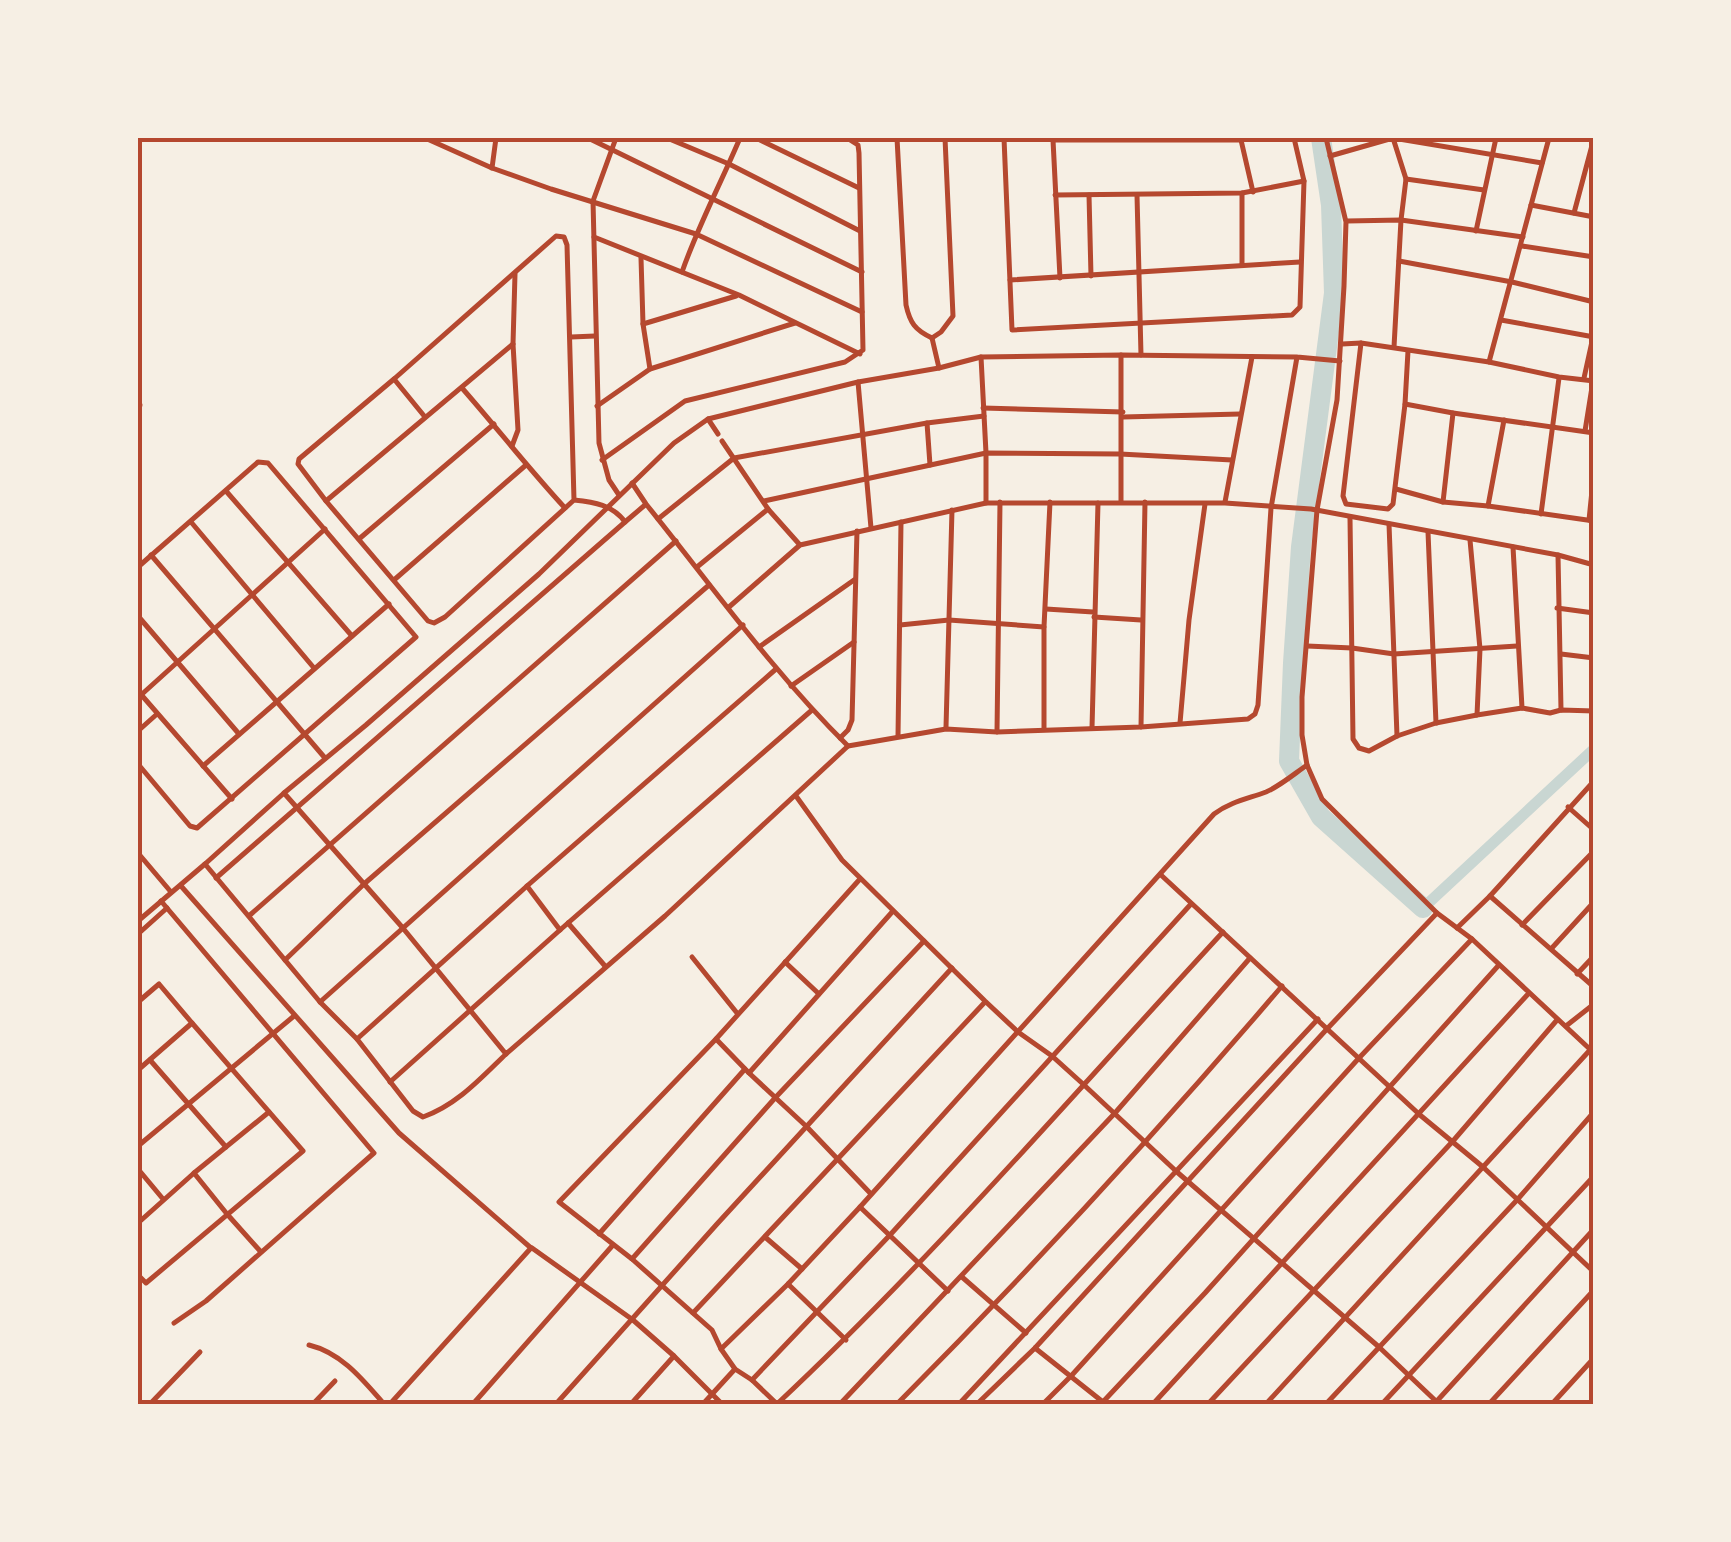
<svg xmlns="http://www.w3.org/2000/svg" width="1731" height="1542" font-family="Karla,sans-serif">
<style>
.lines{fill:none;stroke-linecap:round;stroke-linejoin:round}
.canal{stroke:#c9d6d2;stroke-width:11}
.river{stroke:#c9d6d2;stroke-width:20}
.minor{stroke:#b5482f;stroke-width:5}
.neatline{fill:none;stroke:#b5482f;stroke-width:4}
</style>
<rect width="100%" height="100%" fill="#f6efe4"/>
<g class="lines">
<polyline class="canal" points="1423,908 1594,749"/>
<polyline class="river" points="1321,138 1331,205 1334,293 1301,547 1293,663 1289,761 1321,817 1423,908"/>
<g class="minor">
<polyline points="425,138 492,168 551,189 696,234 862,312"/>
<polyline points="588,138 862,272"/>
<polyline points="616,138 593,201 599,443 609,480 619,495"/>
<polyline points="667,138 729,164 860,231"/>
<polyline points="756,138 859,188"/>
<path d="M897 138 906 305C910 323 915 330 932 338"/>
<polyline points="1004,138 1012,330 1292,315 1300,307 1304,181 1294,138"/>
<polyline points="1326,138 1346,222 1344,286 1337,400 1317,510 1302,697 1302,735 1307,765 1322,799 1437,913 1472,939 1594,1053"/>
<polyline points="1393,138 1406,179 1401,220 1394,347"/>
<polyline points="1053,140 1241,140"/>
<polyline points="1053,140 1060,278"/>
<polyline points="1241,140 1253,192"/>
<polyline points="1330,156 1393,138 1542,163"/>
<polyline points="492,168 496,138"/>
<polyline points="1406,179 1484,190"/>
<polyline points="1055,195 1242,193 1304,181"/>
<polyline points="1089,195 1091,276"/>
<polyline points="1137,195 1141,355"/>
<polyline points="1531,205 1594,217"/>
<polyline points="1574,213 1594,138"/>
<polyline points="1347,221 1401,220 1523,237"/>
<polyline points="1476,231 1496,138"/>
<polyline points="594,237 739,295 860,354"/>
<polyline points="1522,246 1594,257"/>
<polyline points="641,258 643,324 650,369"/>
<polyline points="1399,261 1512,282 1594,302"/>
<polyline points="1242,265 1242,193"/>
<path d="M682 272C698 226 721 183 740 138"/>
<polyline points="1010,280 1300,262"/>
<polyline points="1501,320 1594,337"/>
<polyline points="643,324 736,296"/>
<polyline points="571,337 595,336"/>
<polyline points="932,338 941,332 953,316 945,138"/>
<polyline points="932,338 939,368"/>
<polyline points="1361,343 1343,496 1346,504 1388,509 1393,504 1405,404 1408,351"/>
<polyline points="1342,344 1361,343 1489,362 1559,377 1594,381"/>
<polyline points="981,357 986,453 986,503"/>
<polyline points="1297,357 1271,508 1258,705 1255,714 1248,719 1141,727 997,732 946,729 848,746 665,916 506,1054 402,927 284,793 366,725 539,574 674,443 708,419 858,382 939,368 981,357 1121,355 1297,357 1340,361"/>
<polyline points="1489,362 1549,138"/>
<polyline points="1584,378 1593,337"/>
<polyline points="394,379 425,417"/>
<polyline points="858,382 871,528"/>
<path d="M462 388C497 428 529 469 565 508"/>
<polyline points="138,400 140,405 138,413"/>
<polyline points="1405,404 1453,413 1594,433"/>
<polyline points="597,406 650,369 795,323"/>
<polyline points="983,408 1123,412"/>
<polyline points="1123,417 1240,414"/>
<polyline points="708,419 718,434"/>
<polyline points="927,423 930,465"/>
<polyline points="1585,431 1593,381"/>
<polyline points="722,441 768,509 800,545"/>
<polyline points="512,446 518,430 513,344 515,274"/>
<polyline points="602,460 685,401 845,362 863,350 859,153 858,145 847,138"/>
<path d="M632 483 646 504C712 586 773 672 848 746"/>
<polyline points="1396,489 1443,502 1488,506 1594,521"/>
<polyline points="226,491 352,636"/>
<polyline points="326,501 513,344"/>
<polyline points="764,501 986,453 1120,454 1232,460"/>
<polyline points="1121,502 1121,355"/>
<polyline points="1225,502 1252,357"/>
<polyline points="1443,502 1453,413"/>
<polyline points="1488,506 1504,420"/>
<polyline points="1541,514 1559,378"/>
<polyline points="1350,518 1353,739 1359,748 1369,751 1397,736 1436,723 1477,715 1522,708 1550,713 1561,710 1594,711"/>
<polyline points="658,519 734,458 927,423 984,416"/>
<polyline points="1589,520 1594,471"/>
<polyline points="191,522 314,668"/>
<polyline points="625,522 645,505"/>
<polyline points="1389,524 1397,736"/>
<polyline points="1428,532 1436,723"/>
<polyline points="359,539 494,424"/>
<polyline points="1470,540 1480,649 1477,715"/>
<polyline points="1513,547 1522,708"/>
<polyline points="151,555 325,758"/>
<polyline points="1558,555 1561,710"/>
<polyline points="138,567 258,462 268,463 416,637 197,828 190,826 138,764"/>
<polyline points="697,567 768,509"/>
<polyline points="394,580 526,465"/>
<polyline points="729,607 800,545 986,503 1225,503 1311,509 1558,555 1594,565"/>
<polyline points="1557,608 1594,613"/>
<polyline points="1046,609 1093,612"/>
<polyline points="138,616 239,734"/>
<polyline points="1094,617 1141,620"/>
<polyline points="900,625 949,620 1044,627"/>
<polyline points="1307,646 1352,648 1394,654 1517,646"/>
<polyline points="759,647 854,580"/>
<polyline points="1561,654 1594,658"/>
<polyline points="791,686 854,642"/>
<polyline points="138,691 232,799"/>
<polyline points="141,695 325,529"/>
<polyline points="1180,723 1189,620 1205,504"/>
<polyline points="946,727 952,510"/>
<polyline points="1141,727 1145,502"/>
<polyline points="1092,728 1098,503"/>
<polyline points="1044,729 1044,627 1050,502"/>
<polyline points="138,731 157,714"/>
<polyline points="997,732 1000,502"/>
<polyline points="898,736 901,522"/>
<polyline points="840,738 848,730 852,720 857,531"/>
<polyline points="203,766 389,604"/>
<polyline points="796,796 842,860 985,1001 1018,1032 1052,1056 1083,1084 1177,1172 1379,1347 1439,1404"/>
<polyline points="1568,807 1594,830"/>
<polyline points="138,853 171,892"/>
<polyline points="205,864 320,1002 357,1039 527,886 776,669"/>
<polyline points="1161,875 1420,1115 1483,1167 1594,1272"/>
<path d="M216 878 625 522C613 505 594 502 574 500L445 617 434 623 428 621 326 501 298 464 299 459 394 379 556 236 564 237 567 245 574 500"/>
<polyline points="181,886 399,1133 531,1248 390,1404"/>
<polyline points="527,886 560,930"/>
<polyline points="1490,896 1594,987"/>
<polyline points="161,901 374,1153 206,1301 174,1323"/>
<polyline points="250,915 676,541"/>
<polyline points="138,921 205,864 284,793"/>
<polyline points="568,923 605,966"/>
<polyline points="1522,925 1594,851"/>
<polyline points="1457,928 1490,896 1594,781"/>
<polyline points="138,934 167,908"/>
<polyline points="1551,949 1594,902"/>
<polyline points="692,957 737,1013"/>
<polyline points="285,960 364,884 709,585"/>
<polyline points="785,962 819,994"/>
<polyline points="1577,974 1594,956"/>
<polyline points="138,1002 159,984 192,1023"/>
<polyline points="320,1002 743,625"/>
<polyline points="1566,1026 1594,1004"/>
<path d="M357 1039 413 1111 423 1117C457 1105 481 1078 506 1054"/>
<polyline points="716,1039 749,1073 807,1127 871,1194"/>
<polyline points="150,1060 226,1147"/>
<polyline points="138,1070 192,1023 303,1151 146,1283 138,1275"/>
<polyline points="749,1073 893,911"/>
<polyline points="390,1082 560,930 812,710"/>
<polyline points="138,1146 294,1016"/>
<polyline points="138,1169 163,1199"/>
<polyline points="860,1207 948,1291"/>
<polyline points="138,1223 194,1173"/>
<polyline points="599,1234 745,1069"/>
<polyline points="765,1237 802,1269"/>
<polyline points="532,1248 633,1320 674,1356 722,1404"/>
<polyline points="261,1252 227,1214 194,1173 269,1112"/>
<polyline points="632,1259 775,1098 924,941"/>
<polyline points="962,1277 1026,1333"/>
<polyline points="788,1284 846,1340"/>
<polyline points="693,1313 985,1002"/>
<path d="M309 1345C342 1353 363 1380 384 1404"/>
<polyline points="1035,1348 1103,1402"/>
<path d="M721 1349 788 1284 860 1207 1214 814C1230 802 1247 799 1266 792 1280 786 1294 774 1307 765"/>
<polyline points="752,1380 890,1235 1191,904"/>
<polyline points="1436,1402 1594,1229"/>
<polyline points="150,1404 200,1352"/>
<polyline points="313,1404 335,1381"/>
<polyline points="473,1404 613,1245"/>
<polyline points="556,1404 717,1224 952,968"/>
<polyline points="631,1404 674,1356"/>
<polyline points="703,1404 735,1369"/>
<polyline points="777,1404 752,1380 735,1369 721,1349 712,1330 632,1259 559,1202 716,1039 860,879"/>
<path d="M777 1404C935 1256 1076 1091 1223 932"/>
<polyline points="840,1404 1115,1113 1250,958"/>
<path d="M897 1404C1031 1269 1159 1130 1282 986"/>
<polyline points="959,1404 1318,1019"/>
<polyline points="977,1404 1035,1348 1326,1030 1437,913"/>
<polyline points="1043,1404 1072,1375 1359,1058 1472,939"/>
<polyline points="1101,1404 1205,1293 1498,966"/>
<polyline points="1153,1404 1529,993"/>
<polyline points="1208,1404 1453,1141 1557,1020"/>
<polyline points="1266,1404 1590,1050"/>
<polyline points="1326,1404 1517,1200 1594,1112"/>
<polyline points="1382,1404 1594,1176"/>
<polyline points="1489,1404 1594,1290"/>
<polyline points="1552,1404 1594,1358"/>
</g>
</g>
<rect width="1731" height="1542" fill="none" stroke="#f6efe4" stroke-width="280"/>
<rect x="140" y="140" width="1451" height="1262" class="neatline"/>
</svg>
